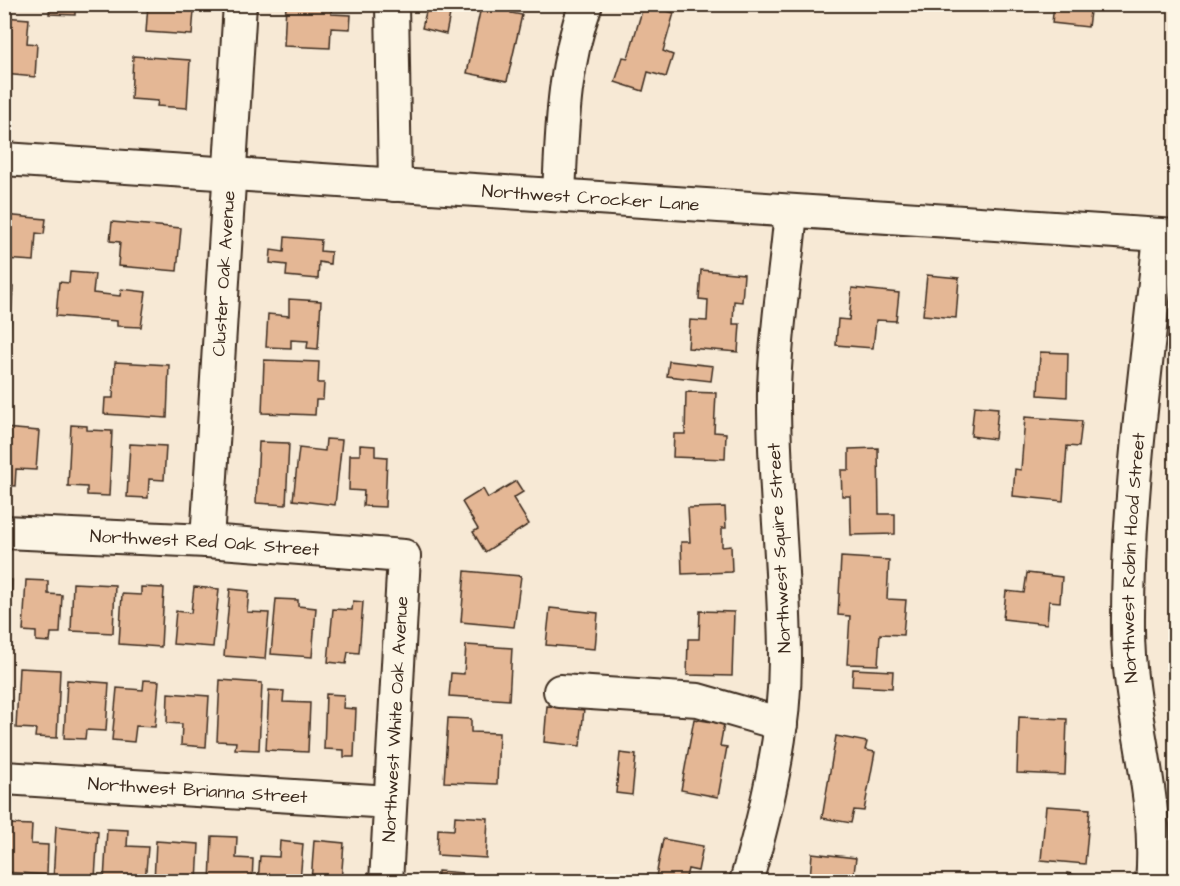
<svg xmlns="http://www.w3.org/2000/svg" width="1180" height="886" font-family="'Architects Daughter',sans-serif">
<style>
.building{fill:#e4b795;stroke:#3b2a1e;stroke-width:1.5}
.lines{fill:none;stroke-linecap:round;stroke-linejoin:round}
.minor-casing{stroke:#3b2a1e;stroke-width:36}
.minor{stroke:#fcf5e5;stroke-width:32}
.labels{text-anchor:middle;stroke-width:5;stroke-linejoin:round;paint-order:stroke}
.street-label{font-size:18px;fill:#3b2a1e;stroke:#fcf5e5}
</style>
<rect width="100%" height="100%" fill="#f7e9d5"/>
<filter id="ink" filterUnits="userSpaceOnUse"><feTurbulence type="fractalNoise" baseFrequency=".0167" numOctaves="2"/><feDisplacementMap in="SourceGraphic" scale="12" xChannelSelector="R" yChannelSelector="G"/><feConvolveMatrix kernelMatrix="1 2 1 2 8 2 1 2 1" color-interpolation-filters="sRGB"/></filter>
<g filter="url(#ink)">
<g class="building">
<polygon points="50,4 75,4 75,15 49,14"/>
<polygon points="148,4 177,4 177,10 194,11 192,35 146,32"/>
<polygon points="286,4 332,4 331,14 351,15 350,29 331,28 330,48 284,46"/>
<polygon points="428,4 452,4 446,34 422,28"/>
<polygon points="494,4 513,4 511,13 522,15 507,81 467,73 481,7 493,10"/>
<polygon points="644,4 674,13 663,51 673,55 666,77 648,72 643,91 615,82 623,57 628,58"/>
<polygon points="1054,4 1091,4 1088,27 1052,23"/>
<polygon points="4,17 29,19 27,43 37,44 35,77 4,74"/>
<polygon points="133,56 190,60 187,108 157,106 158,101 131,99"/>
<polygon points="4,215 46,219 44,234 36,233 34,261 4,259"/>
<polygon points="112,222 181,228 177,271 118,266 120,242 110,241"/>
<polygon points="285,237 321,240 320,251 331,252 330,264 319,262 318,279 286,276 287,265 270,263 271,250 284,252"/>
<polygon points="701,270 744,274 742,302 734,301 733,324 740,324 738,352 688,348 690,320 707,321 708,300 699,299"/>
<polygon points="70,272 95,274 93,293 120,296 121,289 146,292 141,327 117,326 117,321 56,316 59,282 69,283"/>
<polygon points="927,275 959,278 956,318 923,315"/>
<polygon points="4,286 13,287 9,343 4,343"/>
<polygon points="852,288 899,293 896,321 876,320 873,348 836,345 838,319 849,320"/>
<polygon points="289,299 321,301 318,349 307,348 308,341 291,340 291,348 266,347 268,314 289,316"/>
<polygon points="1040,352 1068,353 1067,397 1038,395"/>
<polygon points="264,360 319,362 318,383 324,383 323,400 316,400 315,415 262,413"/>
<polygon points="669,361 713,366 711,381 667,376"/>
<polygon points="115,362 169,365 167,418 104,414 105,398 113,398"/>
<polygon points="686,392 716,393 714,432 726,433 725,459 673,457 674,434 685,434"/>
<polygon points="974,406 998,408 995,439 971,436"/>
<polygon points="1025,417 1082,421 1079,447 1067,446 1063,501 1013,496 1015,469 1021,470"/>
<polygon points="71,425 87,426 87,430 112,431 109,496 87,495 87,487 68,486"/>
<polygon points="4,428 39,431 36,470 16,469 15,486 4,485"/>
<polygon points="326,439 342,440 335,505 293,500 299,448 325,451"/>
<polygon points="259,442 289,443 286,505 256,503"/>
<polygon points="130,444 166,446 164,480 149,479 148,498 127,497"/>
<polygon points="360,445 375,446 375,456 387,457 385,507 363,506 364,491 349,490 350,455 360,455"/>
<polygon points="878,448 879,514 895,514 895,534 851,535 850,496 842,496 841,470 849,470 849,449"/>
<polygon points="516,481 523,492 513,498 529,524 485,552 473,532 478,529 462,502 483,489 488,498"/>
<polygon points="725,507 726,528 722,528 722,547 731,546 732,572 682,574 681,542 690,542 688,508"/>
<polygon points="841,557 889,560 887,599 906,600 903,635 880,634 878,665 847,664 850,616 838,615"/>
<polygon points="465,571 521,576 514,627 461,622"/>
<polygon points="1027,573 1062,577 1060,602 1049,601 1047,624 1003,619 1006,591 1024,593"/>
<polygon points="4,579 12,580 10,626 4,626"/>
<polygon points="26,580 48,581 48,594 62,595 60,633 51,633 50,642 36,641 36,632 23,631"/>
<polygon points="73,583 115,585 113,633 71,631"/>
<polygon points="141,587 164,588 161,647 119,644 122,594 141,595"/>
<polygon points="194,587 219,589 213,647 173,644 176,611 191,613"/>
<polygon points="230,589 249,591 247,612 269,613 265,659 224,656"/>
<polygon points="276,599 298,600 298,606 316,608 312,657 271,654"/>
<polygon points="353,601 363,602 359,653 348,652 346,664 328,662 333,609 352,610"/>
<polygon points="550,608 598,613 595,649 546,645"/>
<polygon points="700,611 734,612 732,676 687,675 688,639 699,639"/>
<polygon points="466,645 512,648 509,700 449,696 451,673 464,674"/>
<polygon points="19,668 60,670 57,738 35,737 36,729 16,728"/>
<polygon points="853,669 893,671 892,688 852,686"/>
<polygon points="67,680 109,683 106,731 86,730 85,739 64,738"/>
<polygon points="144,680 159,681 155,727 136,726 134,742 112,740 117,688 143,690"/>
<polygon points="220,680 262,683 259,750 235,749 236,742 217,741"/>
<polygon points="269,690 284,691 283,702 310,703 308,752 266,750"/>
<polygon points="168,693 209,696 206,747 181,745 182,724 167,723"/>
<polygon points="326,694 344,695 343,708 356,709 354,757 344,757 344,750 324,749"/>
<polygon points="547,706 584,709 580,746 544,742"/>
<polygon points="1019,717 1067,719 1065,775 1017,773"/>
<polygon points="448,718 471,719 471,732 499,733 497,784 444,782"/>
<polygon points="694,719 724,724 720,746 727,747 718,797 681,790"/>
<polygon points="836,736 867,742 865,750 875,752 864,811 854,810 851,823 822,818"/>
<polygon points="620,753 636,755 632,795 616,793"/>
<polygon points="1046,806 1090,809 1085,864 1041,860"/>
<polygon points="455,816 488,818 486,858 437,855 438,829 454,830"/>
<polygon points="7,824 32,825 31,844 48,845 47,875 4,872"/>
<polygon points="56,826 98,831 95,878 68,876 67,882 53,882"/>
<polygon points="107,829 128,830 127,846 148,847 145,882 104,881"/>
<polygon points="212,836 237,837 236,858 253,859 252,882 210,882"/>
<polygon points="663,839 703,846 698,871 688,869 685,882 655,882"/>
<polygon points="314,840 344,843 341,882 311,882"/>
<polygon points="156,841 199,844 197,882 154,882"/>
<polygon points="280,841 303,844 300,882 258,882 260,856 279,857"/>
<polygon points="812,853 856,858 853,880 868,882 819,882 810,879"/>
<polygon points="438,871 462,873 461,882 437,882"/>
<polygon points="1067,873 1096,880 1095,882 1065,882"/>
</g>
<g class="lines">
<defs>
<g id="minor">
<polyline points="392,4 395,185"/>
<path id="s1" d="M4 159 1176 236"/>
<path d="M559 195C562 130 563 66 586 4"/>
<path id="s2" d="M4 532 207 541 404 556 386 882"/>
<path id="s3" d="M207 541 240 4"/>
<polyline points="560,691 698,700 781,724"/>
<path id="s4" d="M4 778 390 802"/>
<path d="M746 882C767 809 785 735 785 659 785 570 773 481 774 392 775 332 786 271 791 211"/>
<path id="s5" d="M1152 882C1160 796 1128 714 1128 629 1127 497 1147 366 1160 235"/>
</g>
</defs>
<use href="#minor" class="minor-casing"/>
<use href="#minor" class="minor"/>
</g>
</g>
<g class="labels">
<g class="street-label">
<text dy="6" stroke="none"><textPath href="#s1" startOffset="588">Northwest Crocker Lane</textPath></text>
<text dy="6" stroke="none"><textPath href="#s3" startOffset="268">Cluster Oak Avenue</textPath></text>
<text dy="6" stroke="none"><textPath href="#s2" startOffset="201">Northwest Red Oak Street</textPath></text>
<text transform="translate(779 548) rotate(-93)" y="6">Northwest Squire Street</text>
<text dy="6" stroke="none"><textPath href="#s5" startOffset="326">Northwest Robin Hood Street</textPath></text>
<text transform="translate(395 719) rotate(-87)" y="6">Northwest White Oak Avenue</text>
<text dy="6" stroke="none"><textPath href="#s4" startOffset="194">Northwest Brianna Street</textPath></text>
</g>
</g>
<rect width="1180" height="886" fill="none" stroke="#fcf5e5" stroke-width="24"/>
<rect x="12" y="12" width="1156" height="862" fill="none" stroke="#3b2a1e" stroke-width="2" filter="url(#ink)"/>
</svg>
